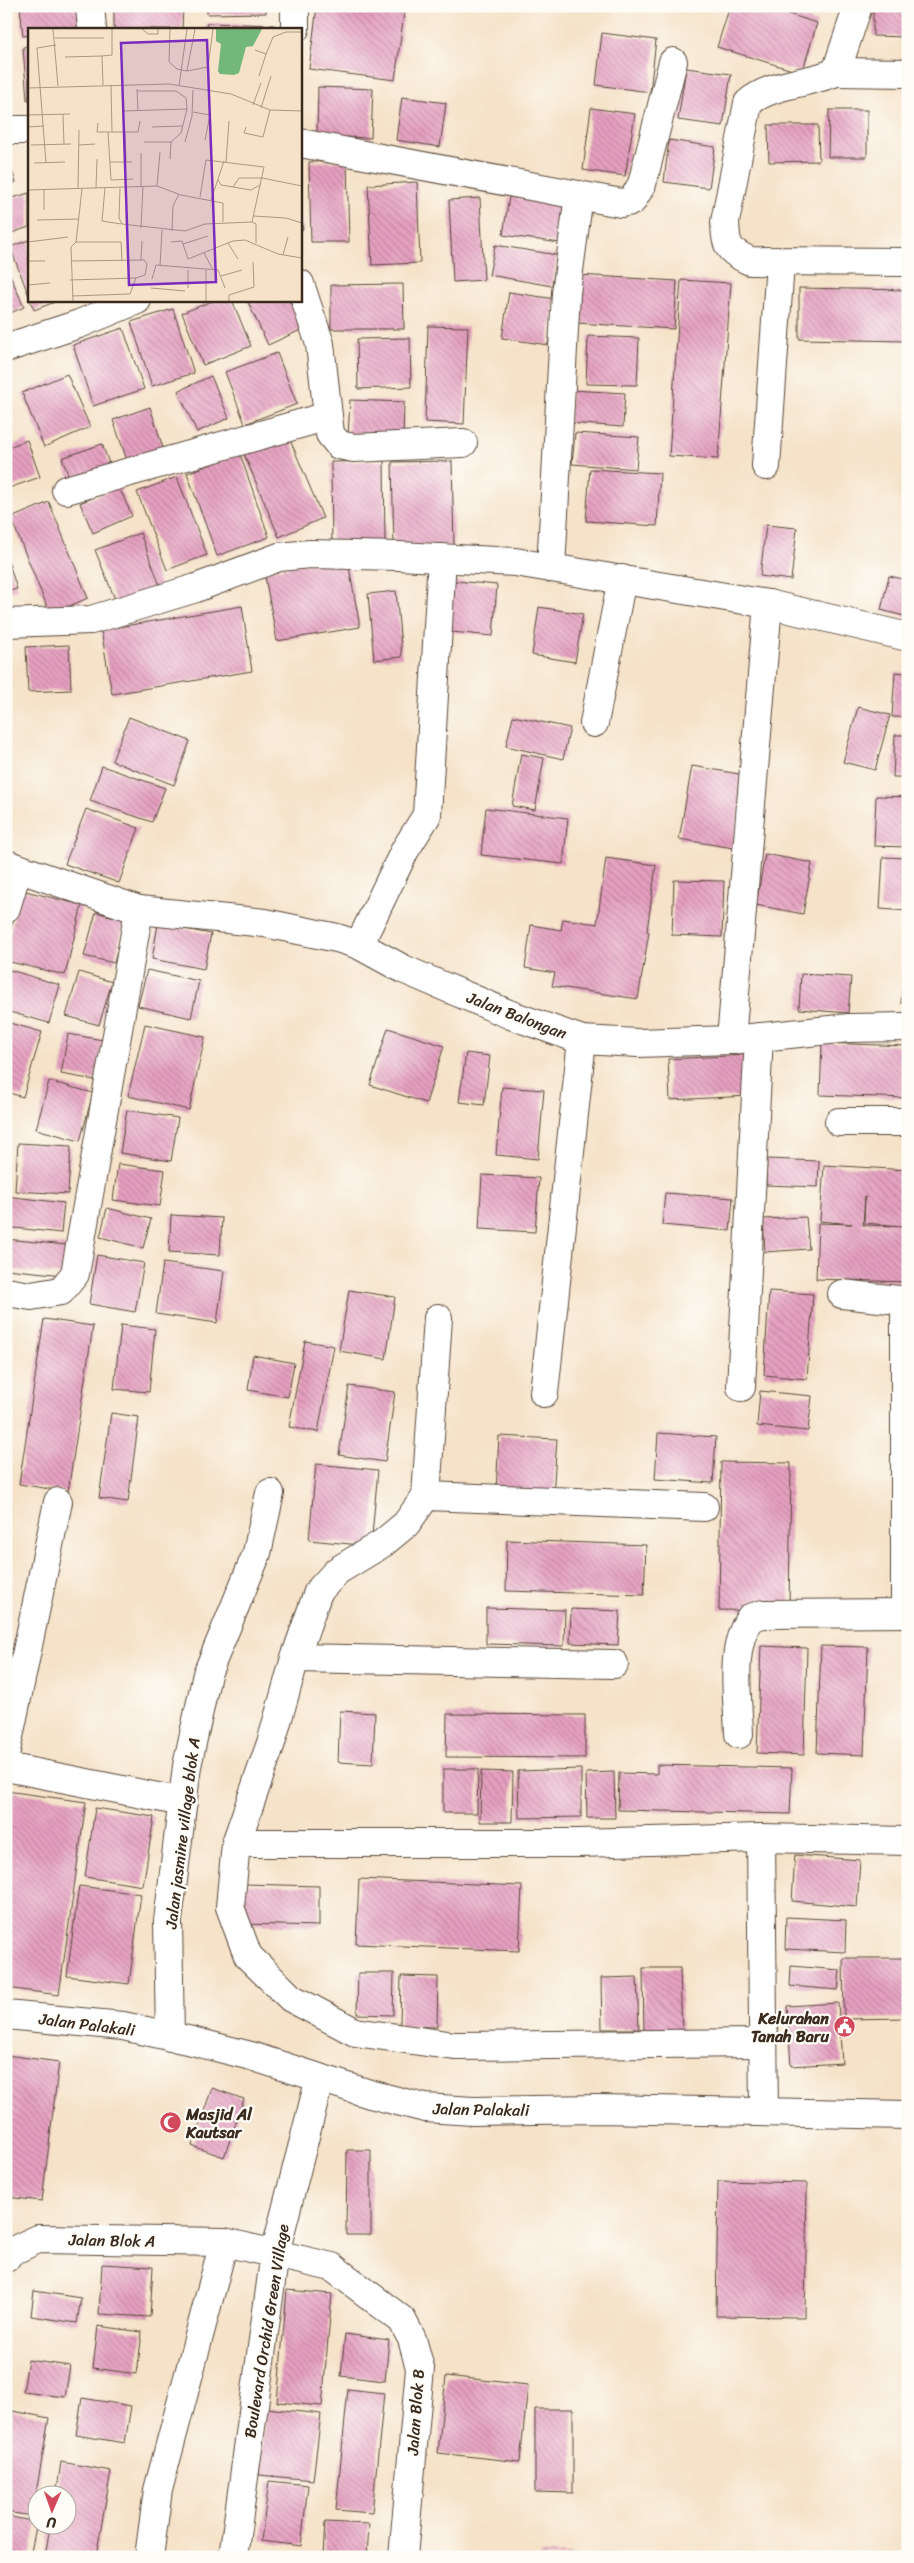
<svg xmlns="http://www.w3.org/2000/svg" width="914" height="2563" font-family="Sriracha,sans-serif">
<style>
.building{fill:url(#building-back-hatch);fill-rule:evenodd}
.lines{fill:none;stroke-linecap:round;stroke-linejoin:round}
.street-casing{stroke:#574638;stroke-width:30}
.street{stroke:#fff;stroke-width:28}
.labels{text-anchor:middle;stroke-width:4.5;stroke-linejoin:round;paint-order:stroke}
.street-label{font-size:16px;fill:#3b2a1e;stroke:#fdfcf7}
.poi-label{font-size:16px;font-weight:bold;fill:#3b2a1e;stroke:#fdfcf7;text-anchor:end}
.inset-road{fill:none;stroke:#ab9884;stroke-width:1}
.view{fill:#7b2cbf;fill-opacity:0.15;stroke:#7b2cbf;stroke-width:2.5}
.inset-edge{fill:none;stroke:#3b2a1e;stroke-width:2.5}
</style>
<defs>
<pattern id="building-back-hatch" width="6" height="6" patternUnits="userSpaceOnUse" patternTransform="scale(1.25)"><rect width="6" height="6" fill="#e6a0c1"/><path d="M-1 5l2 2M0 0l6 6M5-1l2 2" fill="none" stroke="#bc839c"/></pattern>
</defs>
<rect width="100%" height="100%" fill="#fdfcf7"/>
<filter id="ink" filterUnits="userSpaceOnUse"><feTurbulence type="fractalNoise" baseFrequency=".02" numOctaves="2"/><feDisplacementMap in="SourceGraphic" scale="10" xChannelSelector="R" yChannelSelector="G"/><feConvolveMatrix kernelMatrix="1 2 1 2 8 2 1 2 1" color-interpolation-filters="sRGB"/></filter>
<filter id="wash" filterUnits="userSpaceOnUse"><feTurbulence type="fractalNoise" baseFrequency=".0096" numOctaves="4" result="noise"/><feDisplacementMap in="SourceGraphic" scale="20" xChannelSelector="R" yChannelSelector="G"/><feGaussianBlur stdDeviation="1.12" result="paint"/><feColorMatrix in="noise" values="0 0 0 0 0 0 0 0 0 0 0 0 0 0 0 0 0 1.4 0 .05"/><feComposite in="paint" operator="in"/></filter>
<g filter="url(#wash)">
<rect width="100%" height="100%" fill="#f5e2c8"/>
<g id="blocks">
<g class="building">
<polygon points="20,6 80,6 83,29 29,29 29,35 23,36"/>
<polygon points="114,6 183,6 182,29 114,29"/>
<polygon points="207,6 266,6 266,13 207,14"/>
<polygon points="317,6 405,6 395,80 309,69"/>
<polygon points="730,6 763,6 817,23 802,73 717,47"/>
<polygon points="873,6 908,6 908,37 873,36"/>
<polygon points="207,23 274,25 274,29 206,29"/>
<polygon points="602,33 656,40 650,92 596,85"/>
<polygon points="29,46 29,100 27,100 23,47"/>
<polygon points="6,66 11,82 6,83"/>
<polygon points="686,68 731,74 723,126 678,120"/>
<polygon points="318,87 373,89 371,138 317,136"/>
<polygon points="402,97 446,103 440,147 396,140"/>
<polygon points="591,108 635,114 625,176 583,170"/>
<polygon points="829,110 867,110 867,157 828,157"/>
<polygon points="768,125 818,125 819,161 769,162"/>
<polygon points="669,140 715,147 709,188 664,182"/>
<polygon points="6,156 16,182 6,185"/>
<polygon points="347,161 349,242 311,242 309,162"/>
<polygon points="417,182 420,263 372,265 368,185"/>
<polygon points="29,193 29,227 6,235 6,200"/>
<polygon points="509,197 566,206 560,243 503,235"/>
<polygon points="480,198 484,280 453,282 449,200"/>
<polygon points="300,214 303,229 300,230"/>
<polygon points="29,240 29,296 10,247"/>
<polygon points="495,245 557,255 552,286 489,275"/>
<polygon points="6,266 24,307 6,315"/>
<polygon points="579,275 677,281 674,329 576,323"/>
<polygon points="681,280 731,283 718,459 669,456"/>
<polygon points="403,284 404,329 331,329 331,285"/>
<polygon points="799,288 908,290 908,341 799,339"/>
<polygon points="509,292 555,299 548,345 502,338"/>
<polygon points="30,300 60,300 34,310"/>
<polygon points="215,300 232,300 251,346 203,365 182,313"/>
<polygon points="247,300 289,300 303,329 268,345"/>
<polygon points="173,309 194,373 152,386 131,322"/>
<polygon points="428,326 468,327 464,424 425,422"/>
<polygon points="123,328 144,389 93,406 73,345"/>
<polygon points="588,336 639,338 637,385 586,384"/>
<polygon points="410,338 411,387 358,389 357,339"/>
<polygon points="277,353 297,404 245,424 225,372"/>
<polygon points="67,374 90,427 44,447 22,393"/>
<polygon points="211,376 229,418 197,432 178,391"/>
<polygon points="571,390 625,393 623,427 569,423"/>
<polygon points="350,400 404,402 403,439 348,437"/>
<polygon points="150,407 163,448 127,460 113,420"/>
<polygon points="575,433 639,437 636,469 572,464"/>
<polygon points="288,435 323,518 279,537 244,454"/>
<polygon points="27,440 40,477 6,489 6,448"/>
<polygon points="102,444 111,469 71,483 62,458"/>
<polygon points="240,454 269,537 217,556 187,473"/>
<polygon points="384,461 385,543 332,544 331,462"/>
<polygon points="452,461 454,546 394,547 392,462"/>
<polygon points="590,469 660,473 657,526 586,521"/>
<polygon points="177,477 207,555 167,570 137,492"/>
<polygon points="119,487 132,516 93,533 80,503"/>
<polygon points="49,502 88,598 50,614 11,518"/>
<polygon points="766,525 797,528 791,580 760,576"/>
<polygon points="140,533 161,588 117,604 95,550"/>
<polygon points="6,554 17,589 6,592"/>
<polygon points="347,556 360,627 277,641 264,571"/>
<polygon points="889,576 908,580 908,617 881,610"/>
<polygon points="445,580 497,585 493,636 441,631"/>
<polygon points="396,591 402,657 374,660 368,594"/>
<polygon points="242,606 252,671 112,694 101,630"/>
<polygon points="539,607 583,614 575,662 532,655"/>
<polygon points="69,645 71,690 28,692 26,647"/>
<polygon points="895,672 908,673 908,717 892,717"/>
<polygon points="858,707 890,715 875,770 843,762"/>
<polygon points="513,716 570,728 563,759 506,746"/>
<polygon points="129,717 190,741 174,785 112,761"/>
<polygon points="895,735 908,735 908,777 893,777"/>
<polygon points="521,754 544,758 535,810 512,806"/>
<polygon points="102,766 165,788 152,822 90,801"/>
<polygon points="692,766 745,775 733,848 679,839"/>
<polygon points="876,796 908,797 908,847 874,846"/>
<polygon points="486,808 568,818 563,864 481,855"/>
<polygon points="86,809 139,828 119,883 65,864"/>
<polygon points="765,854 812,863 803,914 756,905"/>
<polygon points="883,857 908,858 908,911 880,909"/>
<polygon points="606,858 656,865 647,931 649,932 638,999 552,986 555,973 525,968 531,925 561,930 563,919 597,924"/>
<polygon points="674,880 724,881 722,937 672,935"/>
<polygon points="21,890 82,905 65,975 6,961 6,948"/>
<polygon points="96,912 125,920 114,963 84,956"/>
<polygon points="158,924 211,934 204,969 152,959"/>
<polygon points="905,949 908,949 908,1004 901,1003"/>
<polygon points="10,970 60,985 49,1023 6,1011 6,982"/>
<polygon points="147,970 199,981 191,1018 138,1006"/>
<polygon points="79,972 112,982 99,1025 66,1016"/>
<polygon points="801,974 851,977 848,1013 799,1009"/>
<polygon points="6,1022 42,1032 23,1097 6,1092"/>
<polygon points="145,1024 205,1037 189,1110 128,1096"/>
<polygon points="388,1028 444,1046 426,1103 370,1085"/>
<polygon points="68,1034 103,1040 95,1080 61,1074"/>
<polygon points="822,1043 908,1046 908,1098 820,1095"/>
<polygon points="466,1053 490,1056 484,1105 459,1102"/>
<polygon points="748,1055 749,1096 670,1100 668,1059"/>
<polygon points="49,1081 93,1093 80,1141 36,1129"/>
<polygon points="502,1087 544,1090 538,1159 496,1155"/>
<polygon points="127,1110 178,1118 171,1161 120,1153"/>
<polygon points="18,1143 71,1146 68,1194 15,1191"/>
<polygon points="767,1159 819,1161 818,1187 766,1185"/>
<polygon points="118,1164 165,1170 160,1206 113,1200"/>
<path d="M824 1165 908 1170V1282L816 1279 818 1223 852 1224 820 1221ZM865 1196 864 1223 903 1226 863 1225Z"/>
<polygon points="482,1175 539,1178 535,1232 479,1229"/>
<polygon points="665,1193 733,1198 730,1231 662,1225"/>
<polygon points="6,1196 64,1203 61,1233 6,1227"/>
<polygon points="107,1208 151,1219 143,1248 100,1237"/>
<polygon points="171,1215 222,1218 220,1255 169,1252"/>
<polygon points="806,1217 809,1249 765,1252 763,1219"/>
<polygon points="6,1239 66,1245 63,1275 6,1269"/>
<polygon points="97,1255 144,1263 135,1312 89,1304"/>
<polygon points="163,1263 224,1271 217,1323 156,1314"/>
<polygon points="349,1290 395,1297 386,1359 339,1351"/>
<polygon points="769,1291 813,1294 807,1379 764,1375"/>
<polygon points="44,1319 93,1326 68,1492 19,1484"/>
<polygon points="121,1325 155,1329 149,1392 114,1389"/>
<polygon points="305,1341 334,1346 318,1432 289,1427"/>
<polygon points="253,1355 294,1363 288,1397 248,1390"/>
<polygon points="349,1386 395,1392 385,1462 339,1455"/>
<polygon points="760,1391 812,1396 808,1431 757,1426"/>
<polygon points="111,1413 139,1417 128,1502 99,1498"/>
<polygon points="658,1433 716,1437 713,1483 655,1479"/>
<polygon points="499,1436 557,1439 553,1496 496,1492"/>
<polygon points="721,1462 791,1463 789,1611 719,1610"/>
<polygon points="316,1464 378,1470 371,1546 309,1540"/>
<polygon points="507,1540 646,1545 644,1595 506,1591"/>
<polygon points="486,1608 565,1610 564,1646 486,1644"/>
<polygon points="571,1609 620,1611 618,1645 570,1643"/>
<polygon points="761,1646 807,1648 804,1755 757,1753"/>
<polygon points="821,1646 868,1647 864,1755 817,1753"/>
<polygon points="340,1711 375,1713 373,1764 338,1762"/>
<polygon points="447,1714 585,1715 585,1758 446,1757"/>
<polygon points="657,1765 792,1768 790,1814 618,1810 619,1773 657,1774"/>
<polygon points="443,1769 478,1769 477,1813 443,1813"/>
<polygon points="581,1769 581,1817 519,1818 518,1771"/>
<polygon points="481,1771 513,1772 512,1822 480,1822"/>
<polygon points="614,1772 615,1818 587,1818 586,1773"/>
<polygon points="6,1791 86,1802 59,1995 6,1988"/>
<polygon points="95,1808 154,1817 143,1886 85,1877"/>
<polygon points="795,1855 860,1860 857,1907 792,1901"/>
<polygon points="359,1879 522,1886 519,1951 356,1944"/>
<polygon points="243,1884 319,1886 319,1926 242,1924"/>
<polygon points="79,1886 141,1894 129,1984 67,1976"/>
<polygon points="786,1917 846,1920 845,1952 785,1949"/>
<polygon points="843,1958 908,1958 908,2018 844,2019"/>
<polygon points="791,1966 840,1970 838,1990 790,1986"/>
<polygon points="643,1968 680,1968 682,2038 644,2038"/>
<polygon points="358,1973 394,1973 393,2015 357,2014"/>
<polygon points="401,1976 438,1977 437,2027 400,2026"/>
<polygon points="637,1977 639,2029 602,2029 601,1978"/>
<polygon points="838,2003 842,2063 791,2066 787,2006"/>
<polygon points="6,2055 59,2062 42,2201 6,2197"/>
<polygon points="212,2088 244,2099 224,2157 192,2146"/>
<polygon points="347,2150 371,2150 371,2235 346,2235"/>
<polygon points="718,2181 807,2183 805,2317 716,2316"/>
<polygon points="102,2264 153,2267 150,2317 99,2314"/>
<polygon points="287,2290 332,2294 322,2406 277,2402"/>
<polygon points="34,2291 81,2298 77,2323 31,2316"/>
<polygon points="98,2326 142,2332 137,2374 93,2368"/>
<polygon points="345,2334 389,2340 385,2381 341,2376"/>
<polygon points="28,2360 70,2366 65,2397 23,2392"/>
<polygon points="446,2376 528,2385 520,2462 438,2453"/>
<polygon points="348,2389 384,2393 372,2513 336,2510"/>
<polygon points="82,2398 131,2406 125,2443 76,2435"/>
<polygon points="266,2408 321,2414 313,2480 259,2475"/>
<polygon points="535,2409 573,2409 573,2493 535,2492"/>
<polygon points="13,2411 49,2418 32,2516 6,2512 6,2444"/>
<polygon points="61,2462 111,2471 96,2557 45,2557 50,2526 68,2526 68,2496 56,2496"/>
<polygon points="269,2481 308,2485 301,2546 261,2541"/>
<polygon points="6,2516 37,2522 30,2557 6,2557"/>
<polygon points="325,2522 369,2524 367,2557 323,2557"/>
<polygon points="267,2553 300,2555 300,2557 266,2557"/>
<polygon points="541,2554 572,2555 572,2557 541,2557"/>
</g>
</g>
</g>
<g filter="url(#ink)">
<use href="#blocks" fill-opacity="0" stroke="#574638" stroke-width="1"/>
<g class="lines">
<defs>
<g id="street">
<polyline points="90,6 92,29"/>
<path d="M858 6 836 72C808 84 771 83 748 103L725 222C726 248 728 250 750 261L908 262"/>
<polyline points="295,29 295,6"/>
<polyline points="836,72 908,73"/>
<polyline points="6,130 29,130"/>
<polyline points="300,143 621,203 632,201 642,184 673,62"/>
<polyline points="300,284 320,344 330,434 339,445 354,448 463,443"/>
<polyline points="6,348 79,324 137,300"/>
<polyline points="766,466 780,263"/>
<polyline points="66,490 328,416"/>
<polyline points="551,568 566,293 579,195"/>
<polyline points="6,623 91,620 196,588 279,557 310,554 399,556 515,562 768,604 908,637"/>
<polyline points="594,723 622,579"/>
<polyline points="6,864 139,910 265,923 337,938 359,945 403,969 511,1015 582,1040 638,1043 731,1040 849,1028 908,1027"/>
<polyline points="6,908 18,868"/>
<polyline points="359,945 405,850 427,815 442,558"/>
<polyline points="731,1040 768,604"/>
<polyline points="839,1122 908,1122"/>
<polyline points="6,1292 31,1296 61,1291 75,1274 139,910"/>
<polyline points="842,1294 908,1301"/>
<polyline points="438,1318 426,1496 406,1524 383,1543 337,1571 318,1592 295,1658 271,1743 236,1843 230,1907 248,1956 291,1998 355,2032 455,2046 762,2043"/>
<polyline points="741,1387 759,1037"/>
<polyline points="544,1393 582,1040"/>
<polyline points="426,1496 704,1507"/>
<polyline points="905,1613 905,1301"/>
<polyline points="295,1658 614,1664"/>
<path d="M739 1734C738 1696 729 1650 750 1618L763 1614 908 1613"/>
<polyline points="6,1751 58,1502"/>
<polyline points="6,1767 183,1802"/>
<polyline points="761,1838 764,2112"/>
<polyline points="236,1843 577,1843 761,1838 908,1841"/>
<polyline points="6,2015 123,2026 192,2041 251,2056 370,2094 425,2108 473,2111 599,2109 908,2115"/>
<polyline points="170,2037 168,1921 187,1766 207,1674 257,1553 270,1493"/>
<polyline points="6,2258 10,2252 38,2239 224,2242 332,2267 402,2320 412,2339 420,2368 403,2557"/>
<polyline points="149,2557 158,2490 224,2242"/>
<polyline points="233,2557 275,2253 320,2078"/>
</g>
</defs>
<use href="#street" class="street-casing"/>
<use href="#street" class="street"/>
</g>
</g>
<defs>
<symbol id="civic-disc" viewBox="-11 -11 22 22"><circle r="9.5" fill="#d1495b" stroke="#fdfcf7"/><path d="M-.6-6.5H3V-4.5H.6V-3L4-1V1h2V6H-6V1h2V-1L-.6-3ZM-1.2 2.5V6h2.4V2.5Z" fill="#fff"/></symbol>
<symbol id="mosque-disc" viewBox="-11 -11 22 22"><circle r="9.5" fill="#d1495b" stroke="#fdfcf7"/><path d="M3.5-4.9A6 6 0 1 0 3.5 4.9A5 5 0 1 1 3.5-4.9Z" fill="#fff"/></symbol>
</defs>
<g fill-rule="evenodd">
<use href="#civic-disc" x="832" y="2014" width="25" height="25"/>
<use href="#mosque-disc" x="158" y="2110" width="25" height="25"/>
</g>
<g class="labels">
<g class="street-label">
<text transform="translate(517 1015) rotate(21)" y="6">Jalan Balongan</text>
<text transform="translate(182 1833) rotate(-83)" y="6">Jalan jasmine village blok A</text>
<text transform="translate(87 2024) rotate(7)" y="6">Jalan Palakali</text>
<text transform="translate(481 2109) rotate(1)" y="6">Jalan Palakali</text>
<text transform="translate(112 2240) rotate(1)" y="6">Jalan Blok A</text>
<text transform="translate(266 2331) rotate(-81)" y="6">Boulevard Orchid Green Village</text>
<text transform="translate(415 2412) rotate(-86)" y="6">Jalan Blok B</text>
</g>
<g class="poi-label">
<text x="829" y="2024">Kelurahan<tspan x="829" dy="18">Tanah Baru</tspan></text>
<text x="186" y="2120" text-anchor="start">Masjid Al<tspan x="186" dy="18">Kautsar</tspan></text>
</g>
</g>
<g transform="translate(28 28)">
<rect width="274" height="274" fill="#f5e2c8"/>
<path d="M188 1H234L225 18 218 19 211 45 206 47 192 46 190 43 193 16 188 13Z" fill="#73b77a"/>
<path class="inset-road" d="M25 1 30 58M114 1 120 6H130V1M142 1 141 34 149 41 159 43 180 39 185 1M27 10H76M227 22 238 26 245 9 258 4H274M37 29 74 28M159 43 167 1M231 48 238 26M75 57 74 28 84 27V1M83 57 84 104M151 58 159 1M0 60 141 56 203 66 242 82 274 83M109 61 110 83M109 63H148L158 70 159 81 153 105 143 114 142 131M225 77 233 55M233 80 243 48M95 83 159 81M165 84 182 87 177 112M35 86 36 116M0 87 42 86M70 95 69 104H110L112 93M0 99 16 98M124 99 154 98M218 99 216 105 235 109 242 82M80 104 83 152 105 151M97 105 98 134M116 114H143M157 114 164 88 165 62M3 117 43 116M51 117 67 116M82 134H104M198 134 201 93M6 135 37 134M18 135 9 20 28 17M190 152 193 157 223 162 232 157M129 158 132 124M113 159V125M205 159 211 150H234L274 158M68 160 69 131M77 160 74 193 93 196M92 160 91 190 94 196 157 203 177 196 224 194 228 196V215M16 161V182M50 161 51 102M0 162 129 158 153 167 195 175V194M172 169 178 132 236 139 224 194M183 172 196 133M225 188 258 190 274 195M9 192 51 191M113 200 115 158M144 203 145 178 151 166M0 214 40 209M48 214H93L94 233M143 214 154 213 160 231 205 213 217 212 250 226 274 230M200 215 210 231M155 216 180 208M176 225 185 242M255 227 260 209M113 232 114 213M0 233H17M43 233 116 232 119 236 117 247 108 250 102 266 44 268M132 238 134 202M160 242V260M178 242V273M193 248 214 242M124 251 128 237 190 242 197 260M42 252 108 250M0 257 22 255M123 260 157 263M45 273 43 219 48 214 54 161M201 273V267L226 259 225 234"/>
<path class="view" d="M179 12 188 254 101 257 93 15Z"/>
<rect width="274" height="274" class="inset-edge"/>
</g>
<rect width="914" height="2563" fill="none" stroke="#fdfcf7" stroke-width="25"/>
<g transform="translate(52 2510) rotate(182)"><circle r="24" fill="#fdfcf7" stroke="#afa8a0"/>
<path d="M0-4L9 19L0 12L-9 19Z" fill="#d1495b"/>
<text y="-8" font-size="14" font-weight="bold" text-anchor="middle" fill="#3b2a1e">U</text>
</g>
</svg>
